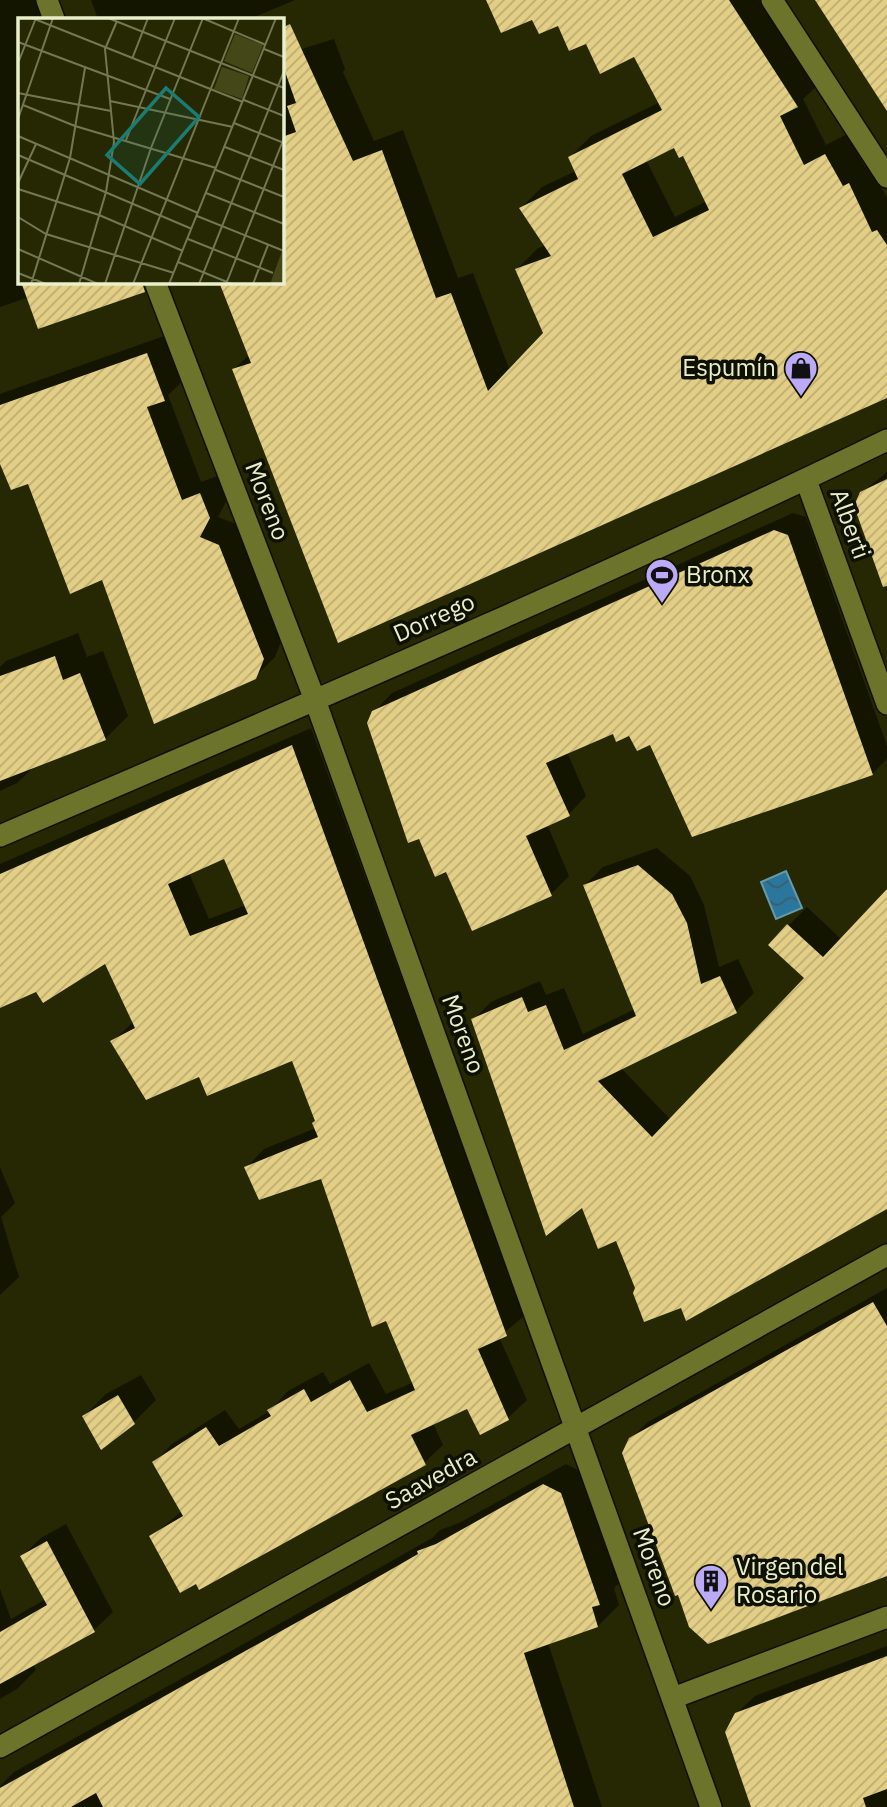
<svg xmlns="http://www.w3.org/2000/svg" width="887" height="1807" font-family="'IBM Plex Sans',sans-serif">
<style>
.water{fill:url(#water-waves);stroke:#649aaa;stroke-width:2}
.shadow{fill:#0007;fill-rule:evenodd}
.building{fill:url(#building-hatch);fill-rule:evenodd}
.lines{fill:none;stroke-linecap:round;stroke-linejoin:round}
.minor-casing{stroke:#0f1000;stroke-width:24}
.minor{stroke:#6c732b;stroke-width:21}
.labels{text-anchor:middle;stroke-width:7;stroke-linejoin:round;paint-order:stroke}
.poi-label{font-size:24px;fill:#eaefcb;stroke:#0f1100;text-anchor:start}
.street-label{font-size:24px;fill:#eaefcb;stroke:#0f1100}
.inset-road{fill:none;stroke:#747852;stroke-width:2}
.view{fill:#1a7c73;fill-opacity:0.15;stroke:#1a7c73;stroke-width:3.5}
.inset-edge{fill:none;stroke:#eaefcb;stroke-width:3.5}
</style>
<defs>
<pattern id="water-waves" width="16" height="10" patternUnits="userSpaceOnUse" patternTransform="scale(1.75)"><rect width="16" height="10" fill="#2a769c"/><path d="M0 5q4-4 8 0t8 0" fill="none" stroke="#385f6c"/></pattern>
<pattern id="building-hatch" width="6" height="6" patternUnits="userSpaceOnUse" patternTransform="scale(1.75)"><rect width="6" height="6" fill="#e3ce85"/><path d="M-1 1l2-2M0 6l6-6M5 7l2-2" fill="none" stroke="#bcac73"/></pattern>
</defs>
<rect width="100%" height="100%" fill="#252802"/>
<polygon class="water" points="786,871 802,908 776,919 761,882"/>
<g class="shadow">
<polygon points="0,0 43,0 50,19 19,19 19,282 131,282 111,302 29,297 0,307"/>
<polygon points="91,0 295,0 257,16 258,19 98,19"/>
<path d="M488 0H763L818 85 803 99 826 145 847 134 865 167 870 164 887 198V400L883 398 339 641 234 369 250 354 221 282H282V55L334 39 345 69 343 72 374 141 403 130 458 278 473 273 510 371 545 334 517 269 538 248 546 245 521 208 542 187 576 171 570 157 591 136 660 102 634 55 586 42 559 24 533 18ZM675 146 683 154 707 201 675 217 646 160Z"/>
<polygon points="167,335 184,380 168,395 201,482 220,475 228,498 218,517 239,525 282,639 275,657 255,677 103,578 29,482 0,459 0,394"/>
<polygon points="887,472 887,592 856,506 861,493"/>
<polygon points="793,513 806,517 887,746 887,759 872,774 651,743 630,733 614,732 567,752 586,796 569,814 547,824 569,876 551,894 472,928 374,712 392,693"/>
<polygon points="78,633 87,657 103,651 128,716 105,739 35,766 17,783 0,791 0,667 6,661"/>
<path d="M311 728 524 1316 499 1337 527 1400 508 1418 481 1433 468 1406 433 1423 443 1445 424 1463 197 1582 151 1537 182 1511 154 1463 172 1444 225 1410 239 1429 270 1411 288 1391 323 1372 330 1384 369 1363 386 1394 414 1382 322 1177 246 1168 264 1149 316 1128 317 1121 293 1059 200 1075 113 1041 133 1022 106 962 0 1006V864ZM225 857 246 905 209 919 189 873Z"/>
<polygon points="657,848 690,876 704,905 719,967 738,959 754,993 736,1011 621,1068 671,1120 806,978 771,945 789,925 807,907 842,940 887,892 887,1207 682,1306 637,1288 617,1239 583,1205 473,1020 491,1002 540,981 546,995 564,988 583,1034 635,1009 585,885 603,867"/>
<polygon points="0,1167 15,1203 1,1217 19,1277 0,1295"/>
<polygon points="887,1288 887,1575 630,1439 648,1422"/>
<polygon points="141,1375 156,1400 134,1422 84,1416 106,1394"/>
<polygon points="566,1464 582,1472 620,1582 614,1588 619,1605 598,1626 548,1643 602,1807 0,1807 0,1786 14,1772 358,1580 432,1538 440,1530 459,1523"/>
<polygon points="66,1524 113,1612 94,1630 33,1664 36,1670 17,1689 0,1699 0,1589 11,1619 46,1599 22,1556 41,1538"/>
<polygon points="887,1646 887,1807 752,1807 736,1714 755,1696"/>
</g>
<g class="building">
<path d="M486 0H729L798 107 780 116 804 165 825 154 843 186 849 183 872 232 877 230 887 245V398L338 643 232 369 251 363 219 282H282V137L296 132 287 106 296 103 282 63V28L290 24 353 161 382 150 436 298 451 293 488 391 524 353 543 333 515 269 551 256 519 208 578 179 568 157 662 110 634 57 600 74 586 44 569 51 558 26 539 34 532 20 501 33ZM674 148 679 158 683 156 709 210 653 237 622 174Z"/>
<polygon points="815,0 887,0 887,111"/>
<polygon points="21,282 142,282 145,292 38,329"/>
<polygon points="147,353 165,401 147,407 182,500 200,493 210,518 200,537 219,545 264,659 256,679 154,724 102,580 70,594 28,484 11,490 0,464 0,405"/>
<polygon points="887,479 887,586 883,587 854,506 860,492"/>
<polygon points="774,530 788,535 873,775 692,837 650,745 637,751 629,736 616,742 613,734 546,763 570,816 526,836 552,896 472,931 446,872 435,877 419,839 408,843 367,723 372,711"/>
<polygon points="55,656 63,680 80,673 106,740 0,781 0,676"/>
<path d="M292 745 507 1336 478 1349 509 1420 480 1435 467 1409 411 1435 426 1465 199 1590 196 1584 180 1593 149 1536 183 1516 152 1462 206 1427 219 1446 271 1416 267 1410 304 1389 311 1402 350 1380 367 1412 415 1390 386 1321 372 1327 321 1179 259 1200 244 1167 318 1137 312 1123 315 1121 292 1061 207 1096 199 1077 146 1100 110 1041 135 1028 105 964 43 1003 36 992 0 1008V874ZM224 859 248 914 190 936 168 884Z"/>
<polygon points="638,865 672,894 687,923 701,984 720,976 737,1013 598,1081 652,1137 804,978 768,945 787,924 823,957 887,889 887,1209 686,1321 681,1308 644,1322 633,1293 635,1288 616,1241 598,1249 582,1208 546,1236 471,1019 522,997 528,1012 546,1005 564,1050 636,1016 583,885"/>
<polygon points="873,1302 887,1326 887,1576 708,1644 689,1627 678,1595 675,1596 622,1453 629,1438"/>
<polygon points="118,1395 135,1424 101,1450 82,1416"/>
<polygon points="543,1484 561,1493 600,1605 592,1607 598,1627 524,1653 574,1807 103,1807 96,1793 71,1807 0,1807 0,1788 385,1573 418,1554 417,1551 436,1544"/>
<polygon points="47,1541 95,1632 0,1684 0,1632 47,1605 20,1556"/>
<polygon points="887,1656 887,1789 863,1798 866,1807 751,1807 725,1732 735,1713"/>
</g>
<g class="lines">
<defs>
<g id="minor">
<polyline points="47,0 54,19"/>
<polyline points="772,0 887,177"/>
<polyline points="155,282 315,700 711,1807"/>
<polyline points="806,480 887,704"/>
<path d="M0 836C297 708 596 581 887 440"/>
<polyline points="673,1698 887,1617"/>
<polyline points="0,1747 887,1255"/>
</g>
</defs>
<use href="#minor" class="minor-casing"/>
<use href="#minor" class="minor"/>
</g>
<defs>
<symbol id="shop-pin" viewBox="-11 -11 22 30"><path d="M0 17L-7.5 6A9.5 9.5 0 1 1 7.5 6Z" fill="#bbaaf6" stroke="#0f1100"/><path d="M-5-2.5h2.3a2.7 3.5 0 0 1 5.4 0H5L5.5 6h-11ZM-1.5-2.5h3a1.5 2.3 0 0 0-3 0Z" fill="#111"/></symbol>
<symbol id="stadium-pin" viewBox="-11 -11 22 30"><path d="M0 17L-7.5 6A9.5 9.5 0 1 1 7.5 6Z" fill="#bbaaf6" stroke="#0f1100"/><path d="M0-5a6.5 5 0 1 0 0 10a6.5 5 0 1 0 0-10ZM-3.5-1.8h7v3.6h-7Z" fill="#111"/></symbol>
<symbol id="building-pin" viewBox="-11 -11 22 30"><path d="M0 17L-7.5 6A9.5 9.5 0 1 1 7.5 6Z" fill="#bbaaf6" stroke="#0f1100"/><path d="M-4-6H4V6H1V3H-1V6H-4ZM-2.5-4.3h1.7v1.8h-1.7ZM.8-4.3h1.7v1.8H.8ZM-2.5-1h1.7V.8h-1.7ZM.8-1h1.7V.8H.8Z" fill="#111"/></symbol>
</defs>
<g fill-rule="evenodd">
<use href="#shop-pin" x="782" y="349" width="38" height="52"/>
<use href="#stadium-pin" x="643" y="556" width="38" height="52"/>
<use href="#building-pin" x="692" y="1562" width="38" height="52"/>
</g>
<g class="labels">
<g class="poi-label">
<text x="776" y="376" text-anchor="end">Espumín</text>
<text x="686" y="583">Bronx</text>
<text x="736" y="1575">Virgen del<tspan x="736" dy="28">Rosario</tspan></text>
</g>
<g class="street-label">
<text transform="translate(267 501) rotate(69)" y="8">Moreno</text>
<text transform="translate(850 524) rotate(70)" y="8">Alberti</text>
<text transform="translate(434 618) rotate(-24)" y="8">Dorrego</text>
<text transform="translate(463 1034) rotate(70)" y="8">Moreno</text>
<text transform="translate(431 1479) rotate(-29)" y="8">Saavedra</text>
<text transform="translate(654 1567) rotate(70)" y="8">Moreno</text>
</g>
</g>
<g transform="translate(18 18)">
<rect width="266" height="266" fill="#252802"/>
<path d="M264 233 266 266H252Z" fill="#444819"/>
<path d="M217 16 245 27 234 55 206 43ZM204 49 231 58 224 81 196 71Z" fill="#444819"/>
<path class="inset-road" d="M14 0 225 84M90 0 266 70M184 0 248 27M0 24 152 81M246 31 266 39M114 41 130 0M0 45 18 0M0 75 93 93M226 82 266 98M92 83 215 109M5 87 57 108 198 150M0 101 35 0M216 105 266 125M0 118 180 195M108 122 157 0M207 129 266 152M0 137 174 211M198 152 266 179M0 165 18 126M0 171 81 197 165 233M188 175 266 206M179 198 266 233M0 199 28 216 156 255M170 221 255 255M0 231 80 266M160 244 214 266M0 255 28 266M13 266 52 140 67 50M61 266 88 174 96 124 87 31 99 3M87 266 133 130 185 0M115 266 221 0M151 266 258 0M181 266 266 53M208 266 266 120M235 266 250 227"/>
<path class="view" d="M148 70 181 99 122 166 89 137Z"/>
<rect width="266" height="266" class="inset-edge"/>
</g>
</svg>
